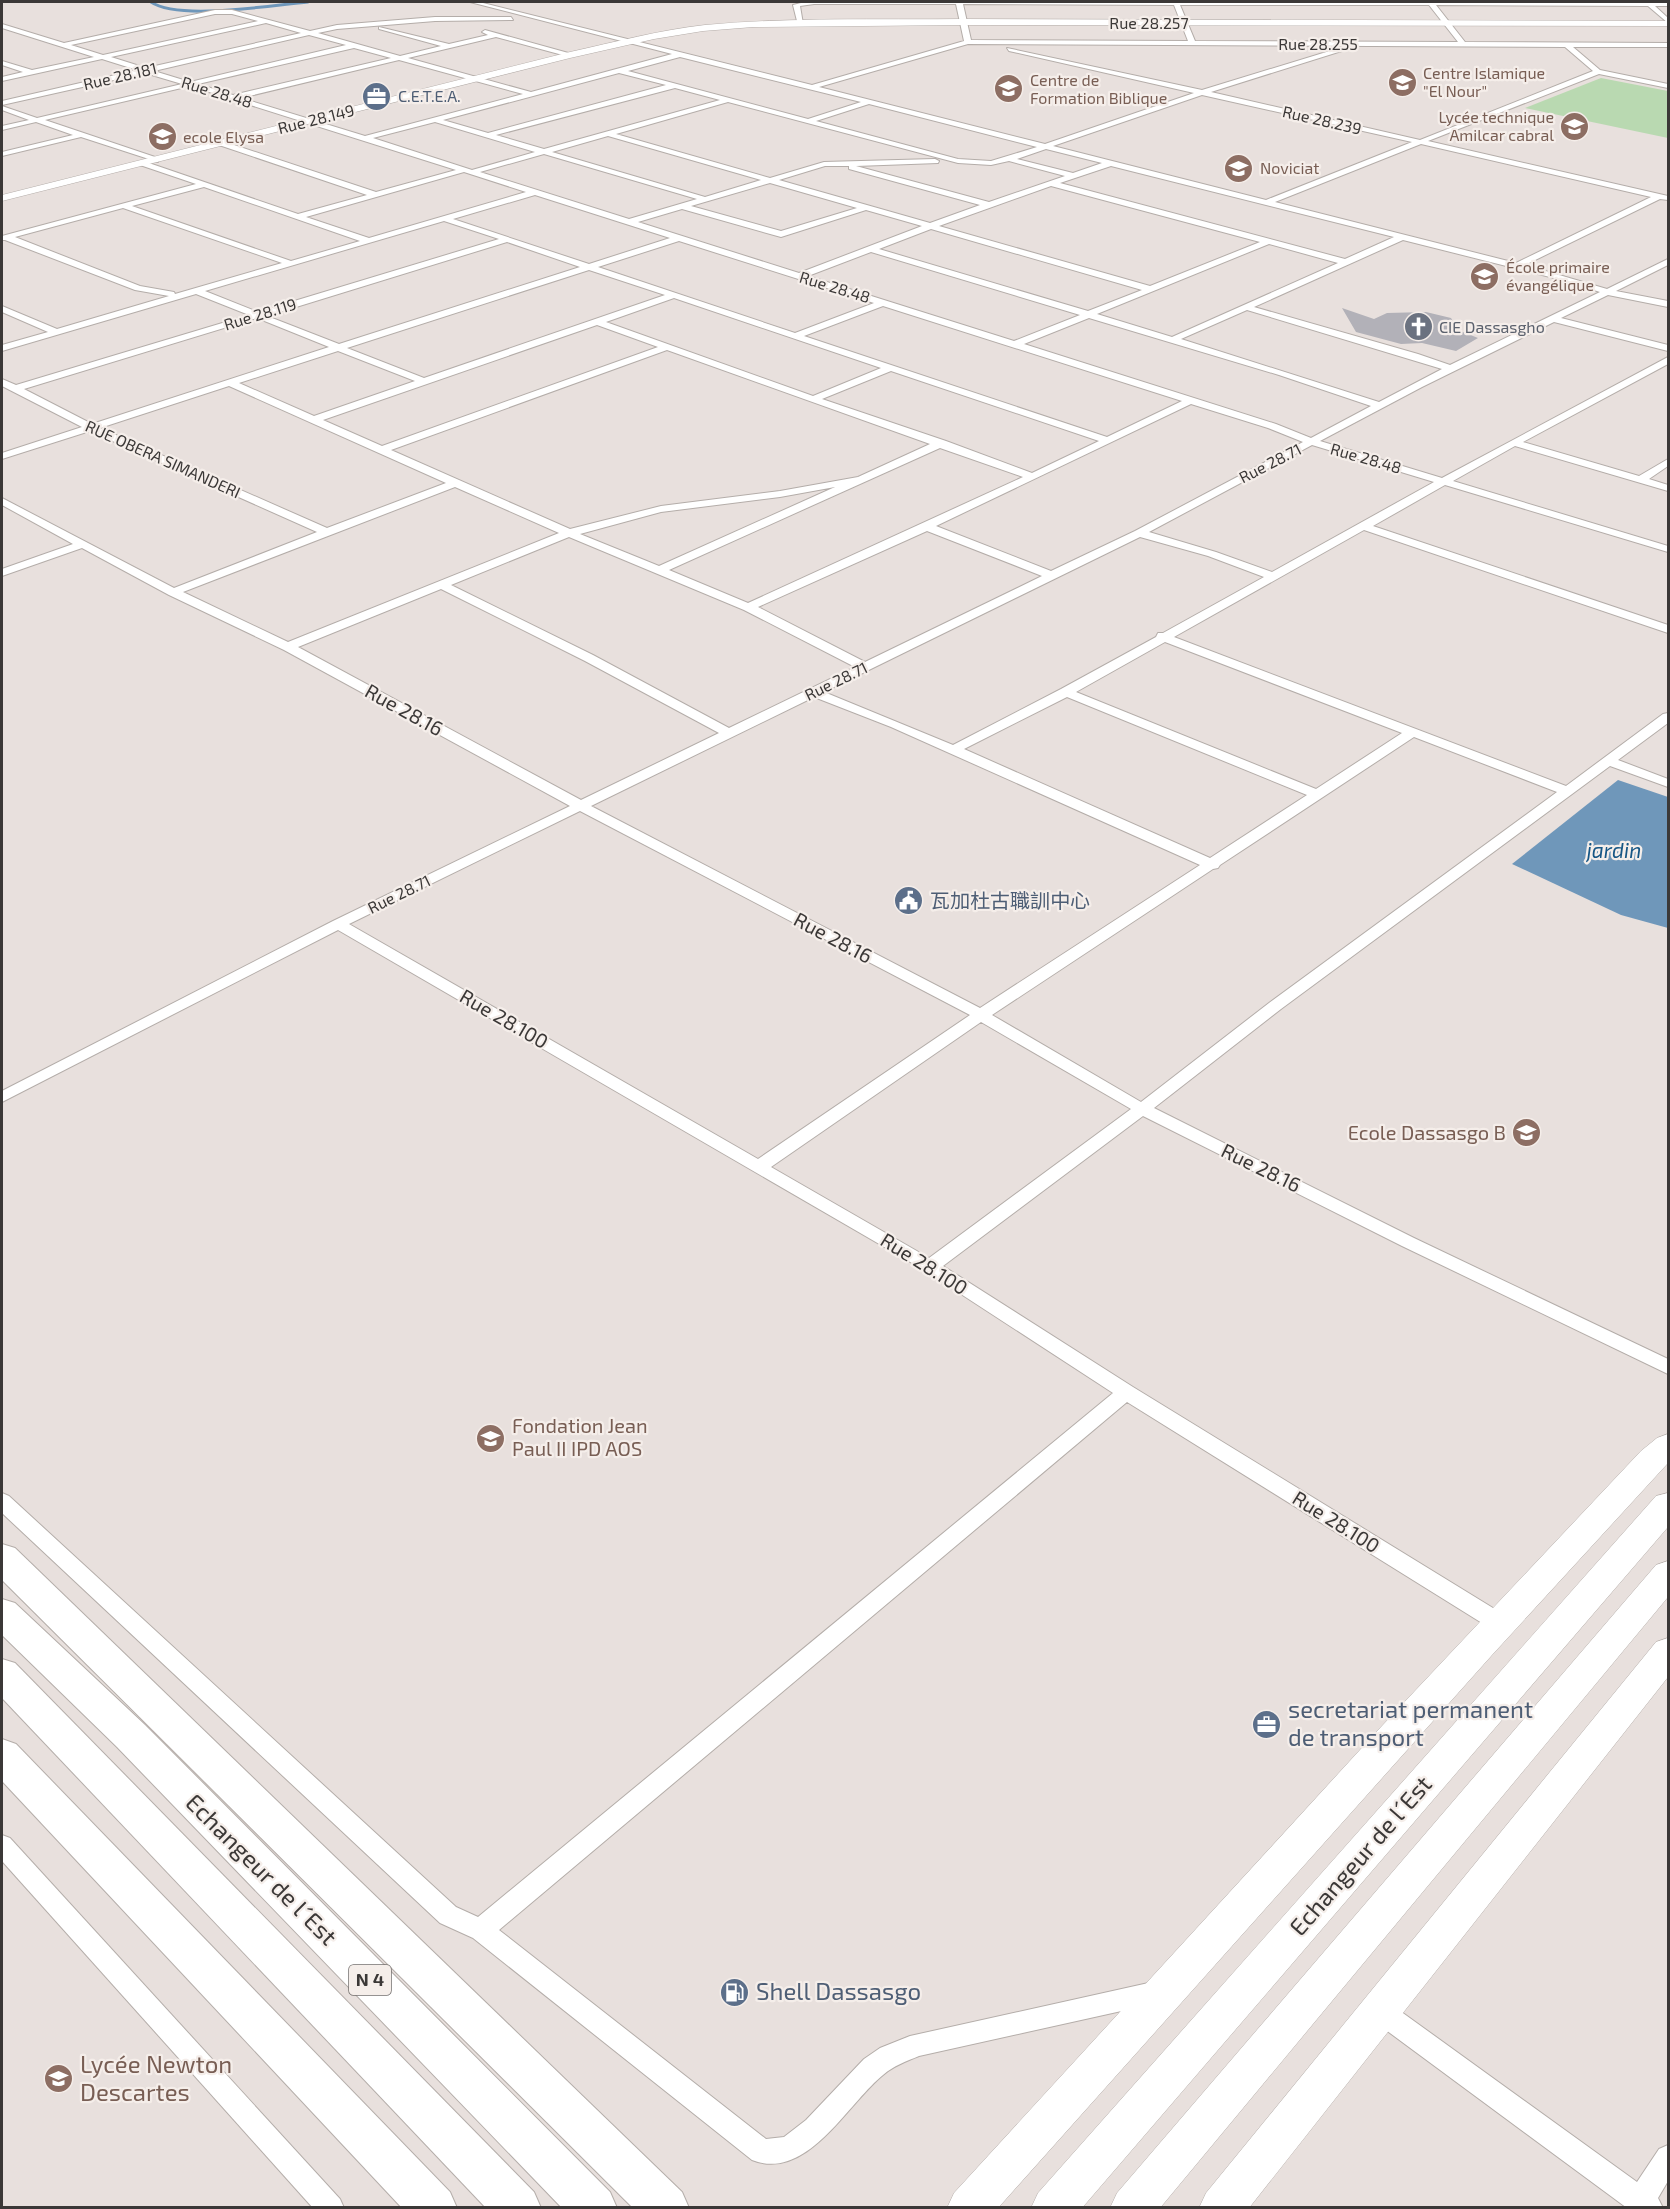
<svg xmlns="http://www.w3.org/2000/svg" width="1670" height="2209" font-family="'Exo 2','Noto Sans SC',sans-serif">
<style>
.green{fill:#b9d9b1}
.water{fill:#6f97ba}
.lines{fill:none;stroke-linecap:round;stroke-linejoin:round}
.stream{stroke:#6f97ba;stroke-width:3}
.building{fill:#b2b1b8}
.minor-casing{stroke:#b4ada9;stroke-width:2}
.tertiary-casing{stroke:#b4ada9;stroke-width:1}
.primary-casing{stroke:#b4ada9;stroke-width:1}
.trunk-casing{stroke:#b4ada9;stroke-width:2}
.minor{fill:#fff;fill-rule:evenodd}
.tertiary{fill:#fff;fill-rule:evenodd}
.primary{fill:#fff;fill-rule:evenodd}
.trunk{fill:#fff;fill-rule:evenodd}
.labels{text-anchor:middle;stroke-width:4.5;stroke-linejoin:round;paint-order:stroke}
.far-street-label{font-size:16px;fill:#3b3837;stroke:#f5eeea}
.far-education-label{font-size:16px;fill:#785e54;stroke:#f5eeea;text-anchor:start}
.far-service-label{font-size:16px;fill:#4e5e75;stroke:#f5eeea;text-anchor:start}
.far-worship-label{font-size:16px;fill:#5b616d;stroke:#f5eeea;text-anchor:start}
.shield{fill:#f5eeea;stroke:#736f6d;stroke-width:1.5}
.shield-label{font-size:18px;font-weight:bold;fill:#3b3837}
.street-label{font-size:20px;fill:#3b3837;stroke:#f5eeea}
.service-label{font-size:20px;fill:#4e5e75;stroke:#f5eeea;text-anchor:start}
.education-label{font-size:20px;fill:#785e54;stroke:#f5eeea;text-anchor:end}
.water-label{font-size:21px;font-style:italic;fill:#165685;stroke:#f5eeea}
.near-service-label{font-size:24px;fill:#4e5e75;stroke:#f5eeea;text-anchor:start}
.near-street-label{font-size:24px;fill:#3b3837;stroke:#f5eeea}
.near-education-label{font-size:24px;fill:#785e54;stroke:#f5eeea;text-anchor:start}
</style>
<rect width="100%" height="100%" fill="#e8e0dd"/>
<polygon class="green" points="1601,78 1668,91 1668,138 1525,108"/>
<polygon class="water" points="1618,780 1668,797 1668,928 1621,915 1512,864"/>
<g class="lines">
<path class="stream" d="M151 2C179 21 272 5 308 2"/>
</g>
<polygon class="building" points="1342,308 1374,319 1387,313 1426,312 1451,318 1458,330 1478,338 1456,351 1422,343 1401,344 1356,332"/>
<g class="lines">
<defs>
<g id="minor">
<path d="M470 2H479L812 85 964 41 956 4H814L800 6 803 24 798 25 793 5 805 2H1668V6H1655L1668 18V23L1648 6 1436 5 1465 42 1668 43V47H1573L1600 70 1668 84V88L1599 74 1428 141 1668 196V200L1660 199 1525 265 1607 289 1668 259V265L1616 291 1668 301V307L1608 295 1561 318 1668 345V351L1554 322 1422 387 1320 441 1442 478 1668 357V364L1523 442 1639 476 1668 459V466L1649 479 1668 485V491L1515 446 1453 481 1668 546V552L1445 485 1373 526 1668 625V633L1364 530 1174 637 1566 786 1663 714 1668 713V723L1618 760 1668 779V787L1610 766 1281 1009 1154 1108 1414 1238 1668 1359V1374L1402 1246 1143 1116 943 1266 1133 1387 1506 1616 1509 1622 1506 1628 1498 1630 1490 1628 1127 1402 499 1930 766 2139 784 2137 806 2120 864 2059 880 2048 910 2036 1153 1982 1162 1985 1165 1993 1162 2001 1153 2004 919 2056C907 2061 893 2066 883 2075 847 2104 807 2182 752 2160L473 1938 440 1923 2 1513V1493L9 1496 456 1907 478 1917 1113 1393 924 1270 338 930 2 1102V1091L333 921 570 806 284 650 169 595 82 548 2 576V569L73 544 2 505V498L174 588 317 532 90 431 2 459V453L82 427 2 386V379L16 385 249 315 196 294 2 351V345L48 332 2 312V306L57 329 169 296 135 290 5 240H2V236L196 184 140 165 139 163 143 161 298 214 367 195 219 145V141H222L376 192 456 170 190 86 45 120 158 158V162L81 137 2 156V152L73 135 36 122 2 130V126L29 120 2 110V106L37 118 182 84 145 73 2 105V101L137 70 102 59 2 81V77L23 72 2 65V61L32 70 94 57 2 28V24L64 43 215 10H232L310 31 337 25 435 17H511L513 20 435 21 337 29 318 33 400 56 441 46 379 29V27L449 44 488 35 482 32 485 30 572 54 570 57 496 37 408 58 531 92 672 54ZM963 4 1174 5 1188 41 971 40ZM1180 5H1429L1458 42 1195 41ZM215 14H232L258 21 103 55 71 45ZM266 23 301 33 146 68 111 57ZM309 35 346 45 190 82 154 71ZM968 44 1565 47 1593 71 1420 140 1211 92 1348 49 1346 46 1202 90 1007 48 1009 51 1194 93 1045 144 819 87ZM354 48 391 58 233 95 198 84ZM680 57 861 102 808 119 628 71ZM399 60 523 94 365 136 241 98ZM619 73 666 85 488 133 443 120ZM675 88 720 100 544 149 496 135ZM1202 95 1412 142 1266 200 1053 146ZM728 102 958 163 991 165 1009 161 1065 176 989 202 856 166 938 163 939 161 935 159 824 162 770 178 616 134ZM869 104 1037 147 991 161 958 159 816 121ZM435 122 535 152 472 170 373 138ZM608 136 761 180 705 197 552 152ZM1421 144 1651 197 1516 263 1275 202ZM1046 149 1102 163 1073 173 1017 159ZM544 154 697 199 629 219 480 172ZM825 166H849V169L980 205 930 223 779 180ZM1111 166 1394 237 1345 259 1060 183ZM464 172 526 192 369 238 306 217ZM770 183 857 208 781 231 691 206ZM1051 186 1260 242 1150 286 939 226ZM204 187 360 241 291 261 132 206ZM535 195 670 238 589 264 453 219ZM123 208 282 263 175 294 174 292 140 286 15 237ZM682 209 781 237 866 210 922 226 799 273 638 222ZM444 221 499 239 258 312 205 291ZM931 229 1142 290 1088 311 879 249ZM1403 240 1566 281 1600 292 1450 365 1418 354 1254 307ZM679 241 874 303 795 333 598 267ZM507 242 580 267 339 344 267 316ZM1269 244 1338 263 1172 337 1097 314ZM871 252 1080 315 1014 341 808 276ZM589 270 665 295 424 378 347 348ZM674 298 881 368 813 396 606 322ZM883 306 1182 401 1107 437 804 336ZM1247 310 1442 369 1379 402 1181 339ZM257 318 329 347 92 424 24 389ZM1089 318 1279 375 1371 406 1311 438 1276 424 1024 344ZM597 325 658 347 382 446 323 420ZM667 350 930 444 858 477 780 491 661 506 570 529 391 450ZM338 351 415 381 314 416 239 383ZM891 371 1099 441 1032 473 946 441 822 399ZM229 386 446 483 327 528 100 428ZM1191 404 1268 428 1303 442 1135 531 1051 571 936 526ZM1312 445 1434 482 1272 572 1216 552 1149 532ZM940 448 1023 477 748 603 669 570ZM455 487 559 533 288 642 183 592ZM835 487 659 566 580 534 661 512 780 497ZM927 531 1042 576 865 662 758 607ZM569 537 744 610 855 667 729 728 593 655 451 585ZM1140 537 1208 556 1264 577 1163 633H1158L1156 637 1061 689 953 745 824 692ZM441 589 585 661 719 733 581 800 298 647ZM1165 642 1402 733 1316 789 1076 692ZM814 697 891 727 1200 865 980 1008 591 806ZM1067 697 1307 795 1210 858 964 749ZM1414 737 1557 792 1269 1003 1141 1102 992 1015 1213 869 1218 868 1220 865ZM580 811 970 1015 758 1159 349 924ZM981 1022 1131 1109 929 1258 771 1167Z"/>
<polygon points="2,1835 10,1838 340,2199 344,2208 313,2208 2,1861"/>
<polygon points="1380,2000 1389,2003 1637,2182 1659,2149 1668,2145 1668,2181 1658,2198 1663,2208 1627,2208 1371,2019 1368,2011 1371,2003"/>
</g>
<path id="tertiary" d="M963 19 1668 21V26L963 25 753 27 703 31 654 39 570 58 2 201V195L570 52C615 42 660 30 705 25 791 17 877 20 963 19Z"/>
<g id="primary">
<polygon points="1668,1434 1668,1463 1492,1655 998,2208 947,2208 954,2193 1381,1727 1641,1451 1657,1438"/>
<polygon points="1668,1493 1668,1527 1082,2208 1031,2208 1038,2193 1656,1496"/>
<polygon points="1668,1561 1668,1597 1160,2208 1110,2208 1117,2193 1656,1565"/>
<polygon points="1668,1638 1668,1677 1249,2208 1199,2208 1206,2193 1656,1642"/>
</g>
<g id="trunk">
<polygon points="2,1544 15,1548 682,2192 689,2208 633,2208 2,1580"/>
<polygon points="2,1599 15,1603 145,1725 610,2192 617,2208 562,2208 117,1747 2,1635"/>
<polygon points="2,1659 15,1663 534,2192 541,2208 486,2208 2,1698"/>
<polygon points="2,1739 16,1744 450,2192 457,2208 402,2208 2,1781"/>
</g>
</defs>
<use href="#minor" class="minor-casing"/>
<use href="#tertiary" class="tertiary-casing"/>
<use href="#primary" class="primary-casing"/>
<use href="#trunk" class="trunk-casing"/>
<use href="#minor" class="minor"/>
<use href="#tertiary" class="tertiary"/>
<use href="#primary" class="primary"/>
<use href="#trunk" class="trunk"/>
</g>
<defs>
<symbol id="school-disc" viewBox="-11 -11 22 22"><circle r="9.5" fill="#8d6e63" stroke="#f5eeea"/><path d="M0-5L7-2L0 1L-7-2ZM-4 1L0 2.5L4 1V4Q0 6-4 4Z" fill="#fff"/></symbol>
<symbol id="office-disc" viewBox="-11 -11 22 22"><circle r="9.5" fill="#5c6f8a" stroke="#f5eeea"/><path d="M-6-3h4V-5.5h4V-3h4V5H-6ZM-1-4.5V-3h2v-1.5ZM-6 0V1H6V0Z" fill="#fff"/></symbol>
<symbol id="church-disc" viewBox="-11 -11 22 22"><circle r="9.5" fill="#6b7280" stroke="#f5eeea"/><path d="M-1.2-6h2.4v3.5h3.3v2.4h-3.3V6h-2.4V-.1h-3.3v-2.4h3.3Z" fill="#fff"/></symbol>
<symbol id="civic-disc" viewBox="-11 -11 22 22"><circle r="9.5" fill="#5c6f8a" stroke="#f5eeea"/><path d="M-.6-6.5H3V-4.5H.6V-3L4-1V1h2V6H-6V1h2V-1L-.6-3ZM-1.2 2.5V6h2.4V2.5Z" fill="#fff"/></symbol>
<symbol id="fuel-disc" viewBox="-11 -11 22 22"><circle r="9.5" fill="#5c6f8a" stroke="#f5eeea"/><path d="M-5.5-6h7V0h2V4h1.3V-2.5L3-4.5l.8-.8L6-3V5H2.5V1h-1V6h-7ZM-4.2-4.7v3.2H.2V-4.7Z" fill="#fff"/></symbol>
</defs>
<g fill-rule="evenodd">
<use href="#school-disc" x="1386" y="66" width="33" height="33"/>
<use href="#school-disc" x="992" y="72" width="33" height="33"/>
<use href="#office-disc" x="360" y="80" width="33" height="33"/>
<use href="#school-disc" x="1558" y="110" width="33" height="33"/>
<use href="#school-disc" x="146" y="120" width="33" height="33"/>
<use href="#school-disc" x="1222" y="152" width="33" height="33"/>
<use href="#school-disc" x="1468" y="260" width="33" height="33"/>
<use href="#church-disc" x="1402" y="310" width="33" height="33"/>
<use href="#civic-disc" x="892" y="884" width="33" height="33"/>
<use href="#school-disc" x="1510" y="1116" width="33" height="33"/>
<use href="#school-disc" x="474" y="1422" width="33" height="33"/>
<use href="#office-disc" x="1250" y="1708" width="33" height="33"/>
<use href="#fuel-disc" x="718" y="1976" width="33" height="33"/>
<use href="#school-disc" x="42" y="2062" width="33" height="33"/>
</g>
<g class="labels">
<g class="far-street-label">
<text x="1149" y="29">Rue 28.257</text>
<text x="1318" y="50">Rue 28.255</text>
<text transform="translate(120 76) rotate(-13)" y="6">Rue 28.181</text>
<text transform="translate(217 92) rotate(17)" y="6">Rue 28.48</text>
<text transform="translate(316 119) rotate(-14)" y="6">Rue 28.149</text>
<text transform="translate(1322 120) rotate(13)" y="6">Rue 28.239</text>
<text transform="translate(835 287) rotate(17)" y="6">Rue 28.48</text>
<text transform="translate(260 314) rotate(-17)" y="6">Rue 28.119</text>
<text transform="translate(1366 458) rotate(16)" y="6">Rue 28.48</text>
<text transform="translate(163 459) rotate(24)" y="6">RUE OBERA SIMANDERI</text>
<text transform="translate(1270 463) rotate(-27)" y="6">Rue 28.71</text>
<text transform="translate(836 681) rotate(-26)" y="6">Rue 28.71</text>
<text transform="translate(399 894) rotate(-26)" y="6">Rue 28.71</text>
</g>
<g class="far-education-label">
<text x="1423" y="79">Centre Islamique<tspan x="1423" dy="18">"El Nour"</tspan></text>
<text x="1030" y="86">Centre de<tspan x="1030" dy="18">Formation Biblique</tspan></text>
<text x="1554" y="123" text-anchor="end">Lycée technique<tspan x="1554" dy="18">Amilcar cabral</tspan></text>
<text x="183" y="143">ecole Elysa</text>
<text x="1260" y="174">Noviciat</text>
<text x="1506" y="273">École primaire<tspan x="1506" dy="18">évangélique</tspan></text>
</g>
<g class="far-service-label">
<text x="398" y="102">C.E.T.E.A.</text>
</g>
<g class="far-worship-label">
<text x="1439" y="333">CIE Dassasgho</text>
</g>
<rect class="shield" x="349" y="1965" width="42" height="30" rx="4.5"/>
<g class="shield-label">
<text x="370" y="1986">N 4</text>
</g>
<g class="street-label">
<text transform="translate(404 710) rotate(29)" y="7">Rue 28.16</text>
<text transform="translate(833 938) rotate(28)" y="7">Rue 28.16</text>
<text transform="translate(504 1019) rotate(30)" y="7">Rue 28.100</text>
<text transform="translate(1261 1168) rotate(26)" y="7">Rue 28.16</text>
<text transform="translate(924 1264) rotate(32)" y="7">Rue 28.100</text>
<text transform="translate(1336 1522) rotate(32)" y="7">Rue 28.100</text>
</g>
<g class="service-label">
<text x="930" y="908">瓦加杜古職訓中心</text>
</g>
<g class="education-label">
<text x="1506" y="1140">Ecole Dassasgo B</text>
<text x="512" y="1433" text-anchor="start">Fondation Jean<tspan x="512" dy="23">Paul II IPD AOS</tspan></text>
</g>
<g class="water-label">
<text x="1614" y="858">jardin</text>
</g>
<g class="near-service-label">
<text x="1288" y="1718">secretariat permanent<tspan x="1288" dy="28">de transport</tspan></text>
<text x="756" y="2000">Shell Dassasgo</text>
</g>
<g class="near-street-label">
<text transform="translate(1361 1856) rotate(-49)" y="8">Echangeur de l´Est</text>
<text transform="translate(261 1870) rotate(45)" y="8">Echangeur de l´Est</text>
</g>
<g class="near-education-label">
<text x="80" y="2073">Lycée Newton<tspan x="80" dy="28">Descartes</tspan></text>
</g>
</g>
<rect width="1670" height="2209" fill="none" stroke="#3b3837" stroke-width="6"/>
</svg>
